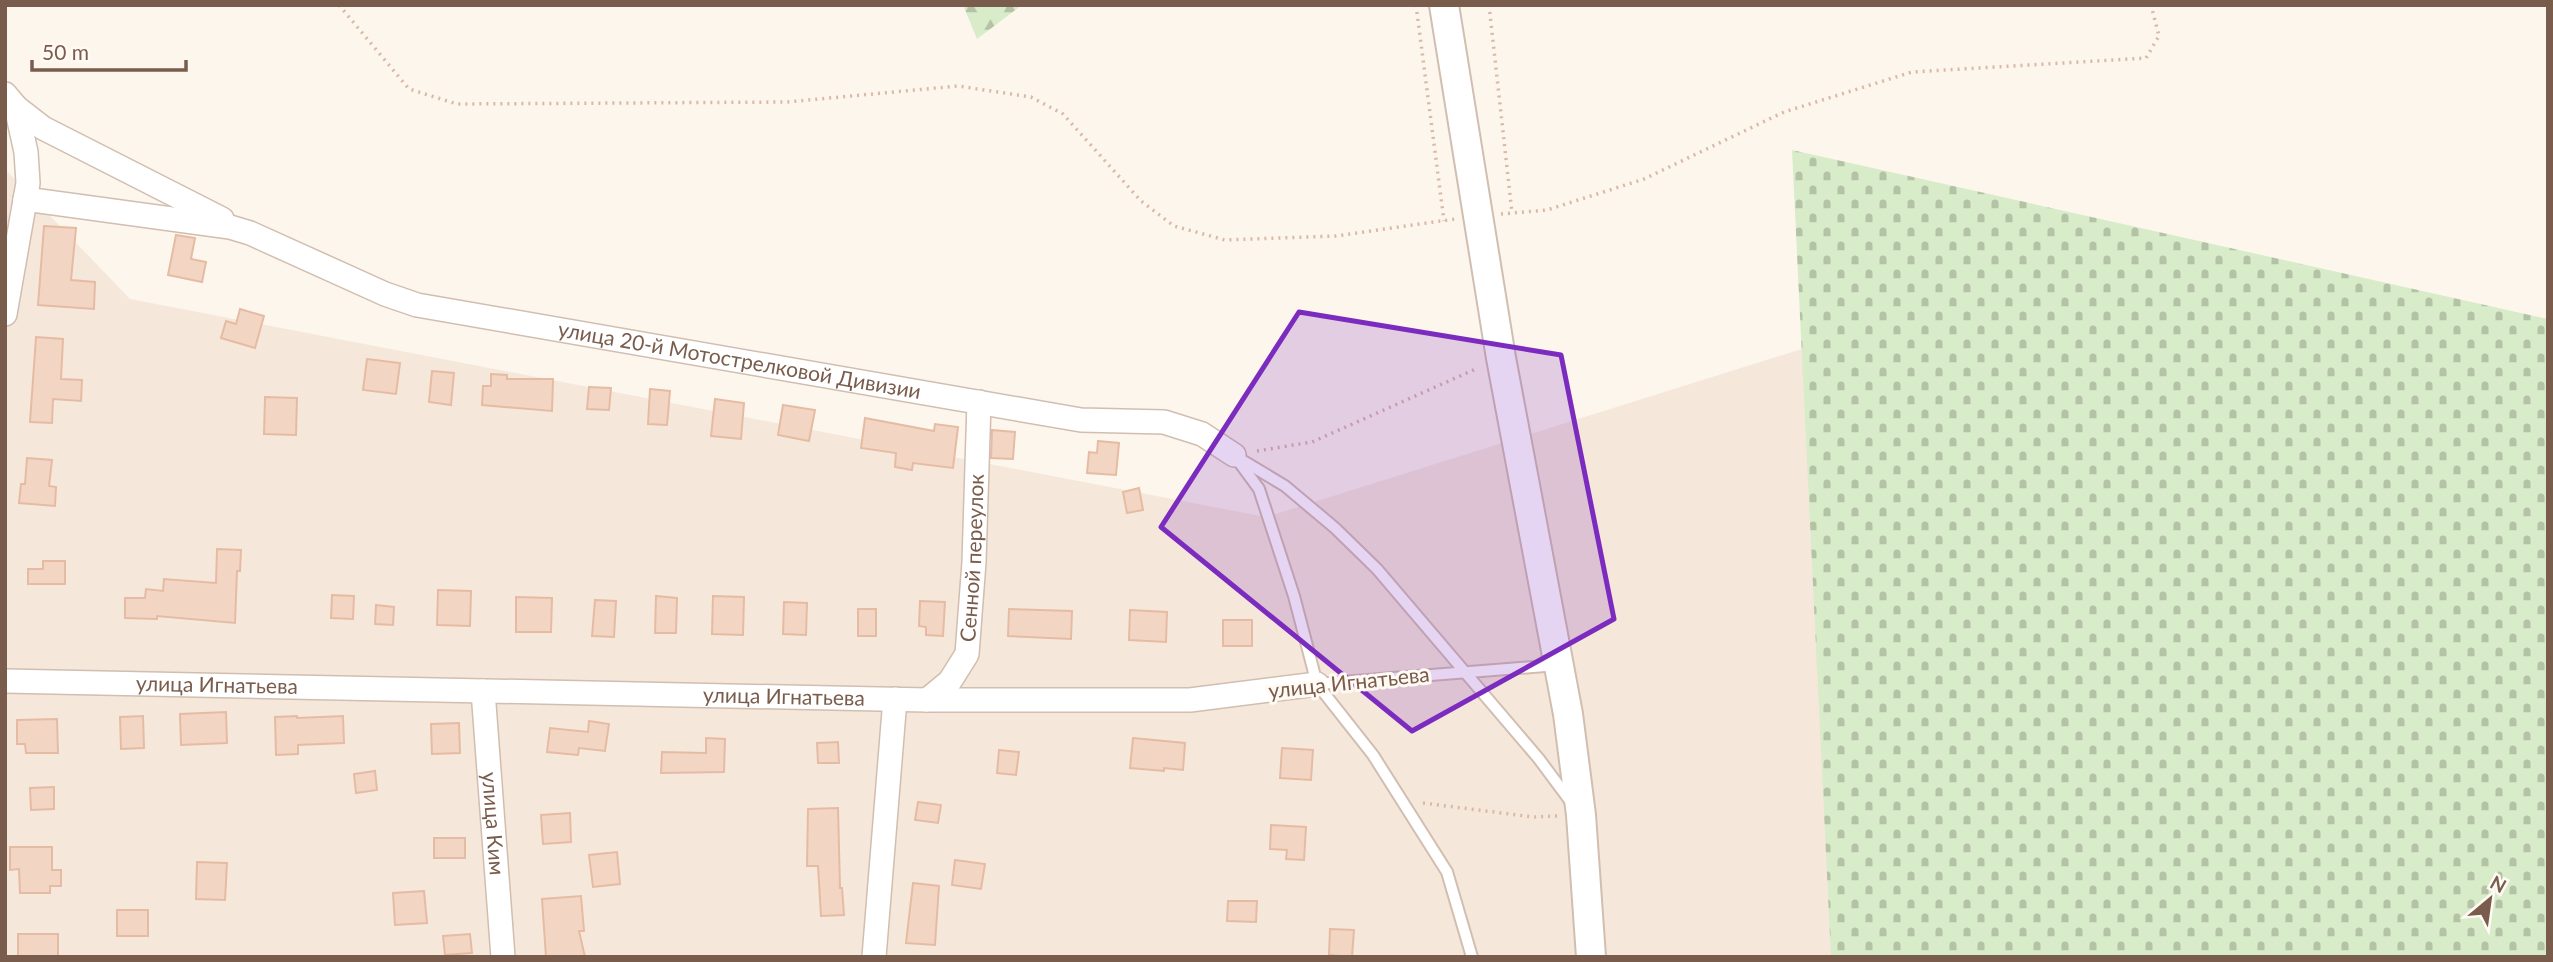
<svg xmlns="http://www.w3.org/2000/svg" width="2553" height="962" font-family="Lato,sans-serif">
<style>
.residential{fill:#f5e8da}
.forest{fill:url(#forest-firs)}
.cemetery{fill:url(#cemetery-stones)}
.building{fill:#f3d5c3;stroke:#e6bba3;stroke-width:2}
.lines{fill:none;stroke-linecap:round;stroke-linejoin:round}
.service-casing{stroke:#d1beb0;stroke-width:14}
.minor-casing{stroke:#d1beb0;stroke-width:26}
.tertiary-casing{stroke:#d1beb0;stroke-width:32}
.path{stroke:#d9b8a5;stroke-width:3.5;stroke-dasharray:2 5;stroke-linecap:butt}
.service{stroke:#fff;stroke-width:10}
.minor{stroke:#fff;stroke-width:23}
.tertiary{stroke:#fff;stroke-width:28}
.marked{fill:#7b2cbf;fill-opacity:0.2;stroke:#7b2cbf;stroke-width:5;stroke-linejoin:round}
.labels{text-anchor:middle;stroke-width:6;stroke-linejoin:round;paint-order:stroke}
.street-label{font-size:21px;fill:#7a5c4d;stroke:#fffaf3}
</style>
<defs>
<pattern id="forest-firs" width="22" height="20" patternUnits="userSpaceOnUse" patternTransform="scale(1.75)"><rect width="22" height="20" fill="#d8ecc9"/><path d="M5 1l3.5 6h-7zM16 11l3.5 6h-7z" fill="#b4c2a5"/></pattern>
<pattern id="cemetery-stones" width="16" height="16" patternUnits="userSpaceOnUse" patternTransform="scale(1.75)"><rect width="16" height="16" fill="#d8ecc9"/><path d="M2 7V4a2 2 0 0 1 4 0v3zM10 15v-3a2 2 0 0 1 4 0v3z" fill="#b4c2a5"/></pattern>
</defs>
<rect width="100%" height="100%" fill="#fdf6ec"/>
<polygon class="residential" points="5,169 130,299 1266,517 2076,263 2548,957 5,957"/>
<polygon class="forest" points="963,5 1022,5 977,39"/>
<polygon class="cemetery" points="1792,150 2548,319 2548,957 1831,957"/>
<g class="building">
<polygon points="44,226 76,228 71,280 95,282 94,309 38,305"/>
<polygon points="176,235 195,238 191,259 206,262 202,282 168,275"/>
<polygon points="240,309 264,316 255,348 221,338 226,321 236,324"/>
<polygon points="36,337 63,339 61,379 82,380 81,401 53,399 52,423 30,422"/>
<polygon points="367,359 400,363 396,394 363,390"/>
<polygon points="432,371 454,373 451,405 429,402"/>
<polygon points="491,374 507,375 507,379 553,379 552,411 482,405 483,386 491,386"/>
<polygon points="589,387 611,388 609,410 587,409"/>
<polygon points="650,389 670,391 667,425 648,424"/>
<polygon points="265,397 297,398 296,435 264,434"/>
<polygon points="715,399 744,403 741,439 711,436"/>
<polygon points="783,405 815,410 809,441 778,435"/>
<polygon points="865,418 934,431 935,424 958,427 953,468 913,463 912,470 895,467 896,453 861,448"/>
<polygon points="992,430 1015,432 1013,459 991,458"/>
<polygon points="1098,441 1119,443 1116,475 1087,473 1089,452 1097,453"/>
<polygon points="27,458 52,460 49,486 56,487 55,506 19,503 21,484 25,484"/>
<polygon points="1139,488 1143,510 1127,513 1123,492"/>
<polygon points="217,549 241,550 240,571 237,571 235,623 157,616 157,619 125,618 125,598 145,598 146,589 163,591 164,579 216,583"/>
<polygon points="43,561 65,561 65,584 28,584 28,569 43,569"/>
<polygon points="438,590 471,591 470,626 437,625"/>
<polygon points="332,595 354,596 353,619 331,618"/>
<polygon points="656,596 677,598 676,633 655,633"/>
<polygon points="713,596 744,597 743,635 712,634"/>
<polygon points="516,597 552,598 551,632 516,632"/>
<polygon points="595,600 616,601 614,637 592,636"/>
<polygon points="920,601 945,602 943,636 926,635 926,627 919,626"/>
<polygon points="784,602 807,603 806,635 783,634"/>
<polygon points="376,605 394,607 393,625 375,624"/>
<rect x="858" y="609" width="18" height="27"/>
<polygon points="1009,609 1072,611 1071,639 1008,636"/>
<polygon points="1130,610 1167,612 1166,642 1129,640"/>
<rect x="1223" y="620" width="29" height="26"/>
<polygon points="226,712 227,743 181,745 180,714"/>
<polygon points="143,716 144,748 121,749 120,717"/>
<polygon points="297,716 297,718 343,716 344,743 298,745 298,754 276,755 275,717"/>
<polygon points="57,719 58,753 26,753 25,744 17,744 17,720"/>
<polygon points="589,721 609,724 605,751 579,748 578,755 547,752 550,728 588,732"/>
<polygon points="459,723 460,753 432,754 431,724"/>
<polygon points="706,738 725,739 724,772 661,773 662,752 706,753"/>
<polygon points="1133,738 1185,743 1183,770 1164,768 1164,771 1130,768"/>
<polygon points="838,742 839,763 818,763 817,743"/>
<polygon points="1282,748 1313,750 1311,780 1280,778"/>
<polygon points="999,750 1019,752 1016,775 997,773"/>
<polygon points="375,771 377,790 356,793 354,774"/>
<polygon points="54,787 54,809 31,810 30,788"/>
<polygon points="918,802 941,805 938,823 915,820"/>
<polygon points="838,808 840,888 842,888 844,915 821,916 818,866 807,866 808,809"/>
<polygon points="570,813 571,842 543,844 541,815"/>
<polygon points="1271,825 1306,827 1304,860 1286,859 1287,850 1270,849"/>
<rect x="434" y="838" width="31" height="20"/>
<polygon points="10,847 52,847 52,870 61,870 61,886 50,886 50,893 20,893 19,869 10,870"/>
<polygon points="617,852 620,884 593,887 589,855"/>
<polygon points="955,860 985,864 981,889 952,885"/>
<polygon points="197,862 227,863 225,900 196,899"/>
<polygon points="913,883 939,886 935,945 906,943"/>
<polygon points="424,891 427,923 395,925 393,893"/>
<polygon points="581,896 584,931 579,931 585,957 546,957 542,899"/>
<polygon points="1228,901 1257,901 1256,922 1227,921"/>
<rect x="117" y="910" width="31" height="26"/>
<polygon points="1330,929 1354,930 1352,957 1329,955"/>
<rect x="18" y="934" width="40" height="23"/>
<polygon points="470,934 472,953 445,955 443,936"/>
</g>
<g class="lines">
<defs>
<g id="service">
<polyline points="1234,455 1259,489 1294,596 1317,684 1373,755 1447,872 1472,957"/>
<polyline points="1240,459 1285,486 1335,528 1377,569 1539,759 1571,802"/>
<polyline points="1317,684 1558,665"/>
</g>
<g id="minor">
<polyline points="5,94 16,107 43,128 222,219"/>
<path id="s1" d="M25 199 230 227 250 233 385 294 417 305 1081 420 1164 422 1202 434 1234 455"/>
<polyline points="5,314 28,183 26,152 16,107"/>
<path id="s2" d="M5 681 927 700H1190L1317 684"/>
<path id="s3" d="M483 691 503 957"/>
<path id="s4" d="M927 700 950 681 967 654 974 562 979 402"/>
<polyline points="874,957 895,699"/>
</g>
<polyline id="tertiary" points="1444,5 1501,358 1568,714 1581,815 1591,957"/>
</defs>
<use href="#service" class="service-casing"/>
<use href="#minor" class="minor-casing"/>
<use href="#tertiary" class="tertiary-casing"/>
<g class="path">
<polyline points="339,5 409,89 457,104 787,102 958,86 1031,97 1063,114 1141,201 1174,226 1225,240 1336,236 1455,219"/>
<polyline points="1416,5 1444,221"/>
<polyline points="1489,5 1512,213"/>
<polyline points="1501,214 1547,210 1644,179 1784,112 1912,72 2146,58 2159,36 2151,5"/>
<polyline points="1257,451 1312,442 1478,368"/>
<polyline points="1423,803 1533,817 1558,816"/>
</g>
<use href="#service" class="service"/>
<use href="#minor" class="minor"/>
<use href="#tertiary" class="tertiary"/>
</g>
<path class="marked" d="M1299 312 1561 355 1614 619 1412 731 1161 527Z"/>
<g class="labels">
<g class="street-label">
<text dy="7" stroke="none"><textPath href="#s1" startOffset="737">улица 20-й Мотострелковой Дивизии</textPath></text>
<text dy="7" stroke="none"><textPath href="#s4" startOffset="158">Сенной переулок</textPath></text>
<text transform="translate(1349 683) rotate(-6)" y="7">улица Игнатьева</text>
<text dy="7" stroke="none"><textPath href="#s2" startOffset="212">улица Игнатьева</textPath></text>
<text dy="7" stroke="none"><textPath href="#s2" startOffset="779">улица Игнатьева</textPath></text>
<text dy="7" stroke="none"><textPath href="#s3" startOffset="133">улица Ким</textPath></text>
</g>
</g>
<rect width="2553" height="962" fill="none" stroke="#7a5c4d" stroke-width="14"/>
<g transform="translate(2490 899) rotate(29)" stroke="#fffaf3" stroke-width="5" paint-order="stroke">
<path d="M0-5L12 26L0 18L-12 26Z" fill="#7a5c4d"/>
<text y="-10" font-size="19" font-weight="bold" text-anchor="middle" fill="#7a5c4d">N</text>
</g>
<path d="M32 60v10h154v-10" fill="none" stroke="#7a5c4d" stroke-width="3.5"/>
<text x="42" y="60" font-size="21" fill="#7a5c4d" stroke="#fffaf3" stroke-width="5" paint-order="stroke">50 m</text>
</svg>
